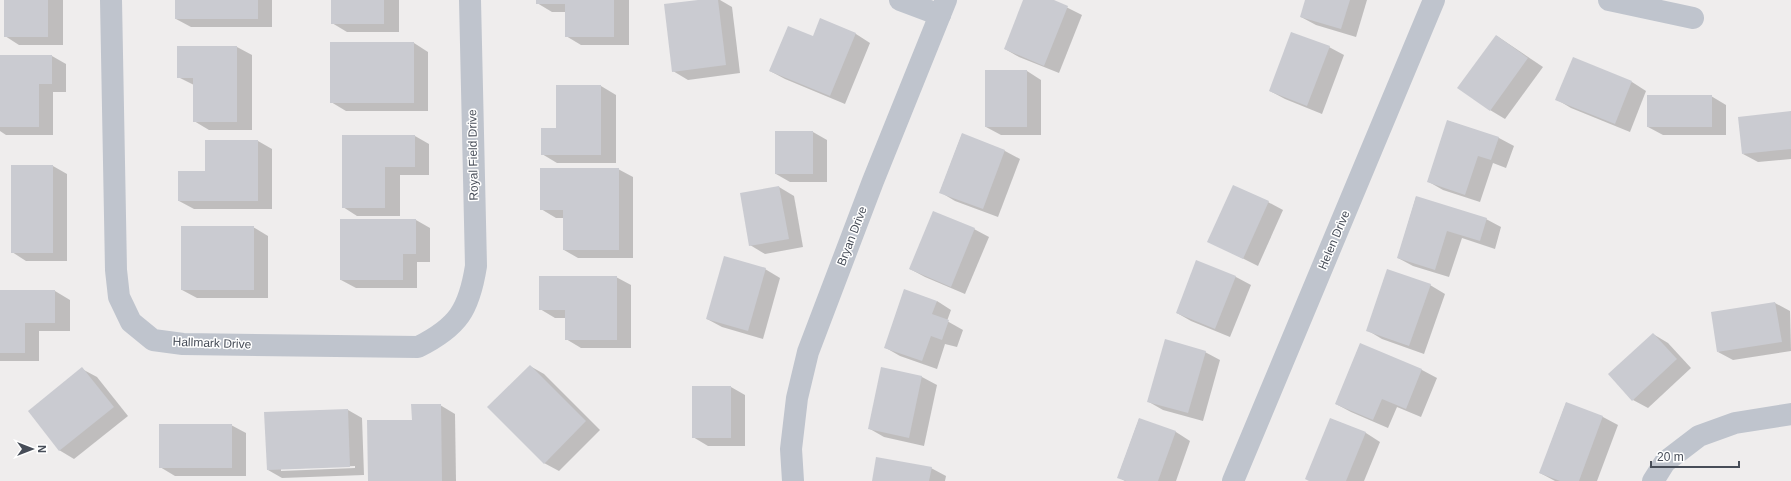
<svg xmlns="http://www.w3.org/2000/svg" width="1791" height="481" font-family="Helvetica,sans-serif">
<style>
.shadow{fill:#0003;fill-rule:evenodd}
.building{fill:#cacbd1}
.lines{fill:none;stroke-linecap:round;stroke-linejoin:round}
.minor{stroke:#bfc4cd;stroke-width:22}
.labels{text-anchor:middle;stroke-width:3;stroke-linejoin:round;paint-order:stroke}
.street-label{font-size:12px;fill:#474d58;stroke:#fff}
</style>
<rect width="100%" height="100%" fill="#efeded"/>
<g class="shadow">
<polygon points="5,0 63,0 63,45 19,45 5,36"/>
<polygon points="176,0 272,0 272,27 191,27 176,19"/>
<polygon points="332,0 399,0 399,32 347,32 332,23"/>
<polygon points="537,0 629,0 629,45 581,45 566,36 566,12 552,12 537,3"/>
<polygon points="706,0 720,0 732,7 740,73 688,80 673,71"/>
<polygon points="1025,0 1052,0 1082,15 1059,73 1019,57 1005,49"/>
<polygon points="1306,0 1367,0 1356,37 1316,25 1301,17"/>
<polygon points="821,20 856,34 870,43 845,104 785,79 770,71 814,38"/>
<polygon points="1497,36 1543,67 1505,119 1490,110"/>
<polygon points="414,43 428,52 428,111 346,111 331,102"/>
<polygon points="237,47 252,55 252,130 209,130 194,121 194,85 178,77"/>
<polygon points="1329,47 1344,55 1322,114 1285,99 1270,91"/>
<polygon points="0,56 52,56 66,64 66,92 53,92 53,135 6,135 0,131"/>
<polygon points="1027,71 1041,80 1041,135 1001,135 986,127"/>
<polygon points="1632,82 1646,91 1630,132 1571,108 1556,99"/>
<polygon points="601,86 616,95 616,163 557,163 542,154"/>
<polygon points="1711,96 1726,105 1726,135 1663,135 1648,127"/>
<polygon points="1791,112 1791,159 1758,162 1743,154"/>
<polygon points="1448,121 1499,138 1514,146 1506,168 1493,163 1480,202 1443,190 1429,182"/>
<polygon points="813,132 827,140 827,182 790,182 776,174"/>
<polygon points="962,134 1005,151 1020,159 998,217 955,201 940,192"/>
<polygon points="415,136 429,144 429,175 400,175 400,216 357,216 343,207"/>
<polygon points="258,141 272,149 272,209 194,209 179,201 206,172"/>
<polygon points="53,166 67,174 67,261 26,261 12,252"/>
<polygon points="618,169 633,177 633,258 578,258 564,250 564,218 556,218 541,209"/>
<polygon points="779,187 794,196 803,247 765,254 750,245 741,194"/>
<polygon points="1416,197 1486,219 1501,227 1495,249 1462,238 1449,277 1413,266 1398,258"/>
<polygon points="1268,202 1283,210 1258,266 1208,241"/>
<polygon points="416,220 430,228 430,262 417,262 417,288 356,288 341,280"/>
<polygon points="253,227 268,236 268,298 197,298 182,290"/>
<polygon points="974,229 989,237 965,294 925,277 910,269"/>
<polygon points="1197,262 1236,277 1251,285 1230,337 1191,321 1177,313"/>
<polygon points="765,269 780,278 763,339 722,327 707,319"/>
<polygon points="616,277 631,285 631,348 581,348 566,339 566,318 555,318 540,309"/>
<polygon points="1430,285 1445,294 1424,354 1382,339 1367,330"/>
<polygon points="0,291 55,291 70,300 70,331 39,331 39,361 0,361"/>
<polygon points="937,301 951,310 947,321 963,330 957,347 945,344 937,369 900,356 886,348"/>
<polygon points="1775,303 1790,311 1791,351 1733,360 1718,352"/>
<polygon points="1653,334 1668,343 1691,368 1648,408 1633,400"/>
<polygon points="1360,345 1422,370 1437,378 1421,417 1397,407 1388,428 1351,412 1336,404"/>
<polygon points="1205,352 1220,360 1203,421 1163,410 1149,402"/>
<polygon points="530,366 544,374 600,430 559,471 544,463"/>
<polygon points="882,368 922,377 937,385 924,446 884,437 870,429"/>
<polygon points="82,369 97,377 128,416 74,459 59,450"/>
<polygon points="731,387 745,395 745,446 708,446 693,437"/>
<polygon points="1566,403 1603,417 1618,425 1597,481 1555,481 1540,473"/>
<polygon points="440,405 455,414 456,481 369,481 413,421"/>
<path d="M348 410 362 418 364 475 282 478 268 470ZM355 466V468L281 471V469Z"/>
<polygon points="1139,419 1176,432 1190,441 1176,481 1125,481 1118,477"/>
<polygon points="1331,419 1366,433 1380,442 1364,481 1310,481"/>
<polygon points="231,425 246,433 246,476 175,476 160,467"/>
<polygon points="931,468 946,476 945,481 873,481"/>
</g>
<g class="building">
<rect x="4" y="0" width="44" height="37"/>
<rect x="175" y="0" width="83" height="19"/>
<rect x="331" y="0" width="53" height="24"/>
<polygon points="536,0 614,0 614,37 565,37 565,4 536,4"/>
<polygon points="698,0 718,0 726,65 672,72 664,4"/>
<polygon points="1023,0 1054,0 1068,6 1044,66 1004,49"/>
<polygon points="1305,0 1350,0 1341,29 1300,17"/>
<polygon points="820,18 856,33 830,96 769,71 788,26 813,36"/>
<polygon points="1291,32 1330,46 1307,106 1269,91"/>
<polygon points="1496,35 1528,58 1490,111 1457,88"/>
<rect x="330" y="42" width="84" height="61"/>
<polygon points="177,46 237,46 237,122 193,122 193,78 177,78"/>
<polygon points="0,55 52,55 52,84 39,84 39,127 0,127"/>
<polygon points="1573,57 1632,81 1615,124 1555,100"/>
<rect x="985" y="70" width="42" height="57"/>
<polygon points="556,85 601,85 601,155 541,155 541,128 556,128"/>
<rect x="1647" y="95" width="65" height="32"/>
<polygon points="1791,111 1791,149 1742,154 1738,117"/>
<polygon points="1447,120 1499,137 1491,160 1478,156 1465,195 1427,182"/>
<rect x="775" y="131" width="38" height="43"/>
<polygon points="962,133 1005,150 983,209 939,193"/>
<polygon points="342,135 415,135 415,167 385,167 385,208 342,208"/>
<polygon points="205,140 258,140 258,201 178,201 178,171 205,171"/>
<rect x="11" y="165" width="42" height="88"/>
<polygon points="540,168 619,168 619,250 563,250 563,210 540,210"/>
<polygon points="1233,185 1269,201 1243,259 1207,242"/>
<polygon points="779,186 789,239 749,246 740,193"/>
<polygon points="1416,196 1487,218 1480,241 1447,231 1435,270 1397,258"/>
<polygon points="933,211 975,228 951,287 909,269"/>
<polygon points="340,219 416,219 416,254 403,254 403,280 340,280"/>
<rect x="181" y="226" width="73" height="64"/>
<polygon points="724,256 766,268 748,331 706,319"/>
<polygon points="1196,260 1236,276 1215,329 1176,313"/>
<polygon points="1387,269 1431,284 1409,346 1366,331"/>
<polygon points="539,276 617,276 617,340 565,340 565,310 539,310"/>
<polygon points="904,289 937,301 932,314 949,320 942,340 931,336 922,361 884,348"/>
<polygon points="0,290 55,290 55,323 25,323 25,353 0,353"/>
<polygon points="1775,302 1782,342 1717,352 1711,312"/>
<polygon points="1653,333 1677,359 1632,401 1608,374"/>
<polygon points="1165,339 1206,351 1188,413 1147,402"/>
<polygon points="1360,343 1422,369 1406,409 1382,399 1373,420 1335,404"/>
<polygon points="530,365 586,421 544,464 487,407"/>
<polygon points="82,367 114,407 59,451 28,411"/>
<polygon points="881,367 922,376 909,438 868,429"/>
<rect x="692" y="386" width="39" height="52"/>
<polygon points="1566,402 1603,416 1579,481 1560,481 1539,473"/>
<polygon points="411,404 441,404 442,481 368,481 367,420 412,420"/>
<polygon points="348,409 350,467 267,470 264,412"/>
<polygon points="1139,418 1176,431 1158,481 1126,481 1117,478"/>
<polygon points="1330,418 1366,432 1346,481 1309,481 1305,479"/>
<rect x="159" y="424" width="73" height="44"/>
<polygon points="876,457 932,467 929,481 872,481"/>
</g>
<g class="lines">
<g class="minor">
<path d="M111 0 116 270 119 297 131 322 153 340 183 344 418 347C458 327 469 310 476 266L470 0"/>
<polyline points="900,0 940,15"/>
<polyline points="1609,0 1693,18"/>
<polyline points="793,481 791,449 797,398 808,352 873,181 946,0"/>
<polyline points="1233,481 1434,0"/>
<polyline points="1653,481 1665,462 1699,436 1735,423 1791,414"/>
</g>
</g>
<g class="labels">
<g class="street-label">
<text transform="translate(473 155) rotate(-91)" y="4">Royal Field Drive</text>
<text transform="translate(852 236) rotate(-69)" y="4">Bryan Drive</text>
<text transform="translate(1334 240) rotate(-67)" y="4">Helen Drive</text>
<text transform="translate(212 343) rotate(2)" y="4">Hallmark Drive</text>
</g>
</g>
<g transform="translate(32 449) rotate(90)" stroke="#ffffff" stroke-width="3" paint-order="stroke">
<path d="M0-3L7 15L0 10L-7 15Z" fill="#474d58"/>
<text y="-6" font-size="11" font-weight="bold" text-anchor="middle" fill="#474d58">N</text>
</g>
<path d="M1651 461v6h88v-6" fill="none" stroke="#474d58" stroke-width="2"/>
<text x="1657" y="461" font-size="12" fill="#474d58" stroke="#ffffff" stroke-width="3" paint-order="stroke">20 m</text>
</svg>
